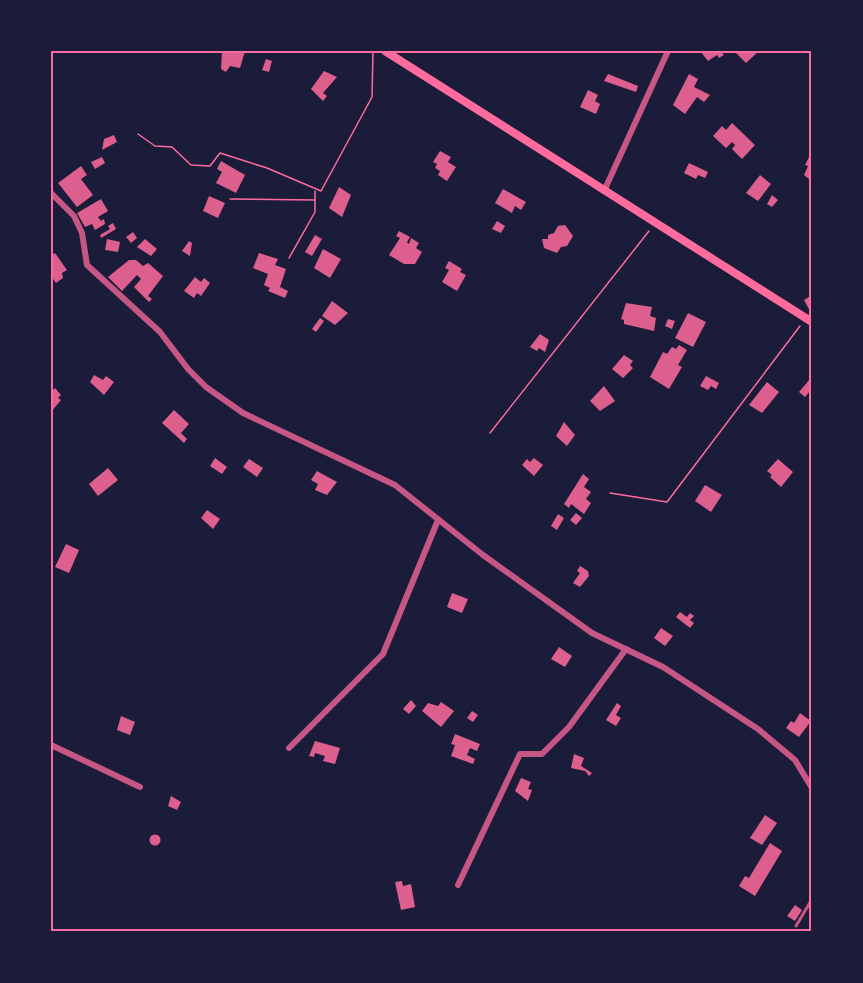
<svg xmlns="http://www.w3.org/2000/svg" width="863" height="983" font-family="Rubik,sans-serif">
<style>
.building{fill:#dd5f8e}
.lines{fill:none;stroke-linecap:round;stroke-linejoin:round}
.path{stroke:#ff6b9d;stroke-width:1.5}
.service{stroke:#c65784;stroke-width:3}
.minor{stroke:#c65784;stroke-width:6}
.secondary{stroke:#ff6b9d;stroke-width:8}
.neatline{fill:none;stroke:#ff6b9d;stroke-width:2}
</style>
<rect width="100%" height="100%" fill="#1b1b3a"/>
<g class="building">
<polygon points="222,51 245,51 240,68 230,66 226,72 221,69"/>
<polygon points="700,51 720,51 724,55 719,58 717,55 708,61"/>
<polygon points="734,51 759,51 746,63"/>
<polygon points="266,59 272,61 269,72 262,70"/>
<polygon points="324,71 337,77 323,93 327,96 323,101 311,89"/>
<polygon points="608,74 638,86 636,92 604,81"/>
<polygon points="689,74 698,79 694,87 710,95 704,102 697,97 685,114 673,105"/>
<polygon points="588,90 598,95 595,101 600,104 596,114 580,107"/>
<polygon points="732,123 755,145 742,159 732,149 735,145 732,142 726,148 713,136 722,126 726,130"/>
<polygon points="114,135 117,142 102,150 104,139"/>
<polygon points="440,151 451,157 448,162 456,167 447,181 438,175 440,171 435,168 437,164 433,162"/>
<polygon points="812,151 812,174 809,179 804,175 808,166 805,165"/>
<polygon points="102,157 105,163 95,169 91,162"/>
<polygon points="221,161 245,175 236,193 216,183 222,172 217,169"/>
<polygon points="689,163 708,172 705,178 698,175 696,179 684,173"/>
<polygon points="81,166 87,175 81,179 93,195 77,207 58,183"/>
<polygon points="760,175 771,184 758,201 746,193"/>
<polygon points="339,187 351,195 342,217 329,208"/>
<polygon points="503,189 526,202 521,210 515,206 512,213 495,203"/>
<polygon points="772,195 778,200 772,207 767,204"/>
<polygon points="209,196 225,203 218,218 203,211"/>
<polygon points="101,199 108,211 98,217 101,221 104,219 105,224 95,230 92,224 85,227 77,213"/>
<polygon points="497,221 505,226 501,233 492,229"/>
<polygon points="113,223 116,229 101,238 100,235 110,229 108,226"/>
<polygon points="565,225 573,236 567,246 561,247 557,253 544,248 542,239 548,239 548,235 554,233 558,226"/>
<polygon points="399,231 410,237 407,242 409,244 411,238 419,243 416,248 422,252 415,264 404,264 389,255 400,238 396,236"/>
<polygon points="133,232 137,238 131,243 126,237"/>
<polygon points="315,235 322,239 312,256 305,252"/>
<polygon points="107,239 120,242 118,252 105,250"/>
<polygon points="145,239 157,249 151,256 137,247"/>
<polygon points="189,241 192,243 190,256 182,251"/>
<polygon points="323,249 341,259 330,278 314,268"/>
<polygon points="55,253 67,270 62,273 63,278 56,283 51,276 51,255"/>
<polygon points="259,253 278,259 275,265 286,269 280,287 288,291 285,298 268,291 270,288 264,285 268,274 253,268"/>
<polygon points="129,260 136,260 143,266 148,263 163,276 148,296 152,299 149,302 134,287 141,279 137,275 122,291 108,277"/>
<polygon points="449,261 462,269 460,272 466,275 457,291 442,282 449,270 445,268"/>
<polygon points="195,277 201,282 204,278 210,283 201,296 197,293 194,298 184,291"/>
<polygon points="812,295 812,315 804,300"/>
<polygon points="332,301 348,313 335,325 322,316"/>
<polygon points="626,303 652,307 650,316 656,318 654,331 624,324 624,320 621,319"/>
<polygon points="688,313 706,322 693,347 675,338"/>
<polygon points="320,318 324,321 316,332 312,329"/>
<polygon points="668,319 675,321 672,329 665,326"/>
<polygon points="540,334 549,340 545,352 539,348 537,351 530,347"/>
<polygon points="679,345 687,350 678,365 682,367 669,389 650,377 663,352 667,354 672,347 676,349"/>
<polygon points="624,355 633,361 630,365 633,368 623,378 612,369"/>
<polygon points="94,375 103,380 106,376 114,382 104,395 90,382"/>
<polygon points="706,376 719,383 716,389 711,386 708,390 700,386"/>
<polygon points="810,379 812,393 810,391 805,397 799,392"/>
<polygon points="767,382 779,392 762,413 749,405"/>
<polygon points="604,386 615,401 600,411 590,401"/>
<polygon points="55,388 61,395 58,398 61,400 51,412 51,392"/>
<polygon points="174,410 189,424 181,433 187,439 184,443 162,423"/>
<polygon points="564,422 575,435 567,446 556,436"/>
<polygon points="215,458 227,467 222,474 210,466"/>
<polygon points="534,458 543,465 534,476 522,465 527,459 530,462"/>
<polygon points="249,459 263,468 257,477 243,467"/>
<polygon points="778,459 793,472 781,487 770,477 772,475 767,471"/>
<polygon points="108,468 118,480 98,496 89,484"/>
<polygon points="317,471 337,482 327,495 315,490 318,484 311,480"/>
<polygon points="583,474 589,479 584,487 591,492 586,499 591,503 584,514 571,504 569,508 564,504"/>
<polygon points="705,485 722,495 711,512 695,501"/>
<polygon points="207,510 220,519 213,529 201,518"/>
<polygon points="576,513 582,518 576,525 570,520"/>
<polygon points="558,514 564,518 557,530 551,526"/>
<polygon points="66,544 79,550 69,573 55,567"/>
<polygon points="580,566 588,571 589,576 580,587 573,583 580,573 577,571"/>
<polygon points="452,593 468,599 462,613 447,607"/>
<polygon points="680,612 687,617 690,613 694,616 690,620 694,623 690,628 676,617"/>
<polygon points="661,628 673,636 665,646 654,638"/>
<polygon points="559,647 572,656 565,667 551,659"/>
<polygon points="411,700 416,706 409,714 403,709"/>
<polygon points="441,702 454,711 441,727 422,711 428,703 438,706"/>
<polygon points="617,703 621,706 616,715 621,718 616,726 606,720"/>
<polygon points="472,711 478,715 473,722 467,718"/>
<polygon points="800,713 811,721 799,737 786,728 791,721 794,723"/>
<polygon points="121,716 135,722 130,735 117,730"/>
<polygon points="455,734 480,744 477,751 470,748 467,755 475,759 473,764 451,756 455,745 451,744"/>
<polygon points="315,741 340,748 335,764 323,761 325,756 315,753 314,757 309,756"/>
<polygon points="574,754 584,758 581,766 592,773 589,776 585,771 571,768"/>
<polygon points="521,778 531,782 528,789 532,790 528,801 515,791"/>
<polygon points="171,796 181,802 177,810 168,806"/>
<polygon points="765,815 777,823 762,845 750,838"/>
<circle cx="155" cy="840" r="5.5"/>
<polygon points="770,843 782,851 755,896 739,886 745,876 749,878"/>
<polygon points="402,881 403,886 411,884 415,907 401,910 395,882"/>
<polygon points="795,905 802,910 795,921 787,916"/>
</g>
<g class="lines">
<g class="path">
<polyline points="138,134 155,146 172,147 191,165 210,166 220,153 267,168 321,191 372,97 373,51"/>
<polyline points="230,199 315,200"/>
<polyline points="289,258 315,212 315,191"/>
<polyline points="490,433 649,231"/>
<polyline points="610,493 667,502 800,326"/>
</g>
<polyline class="service" points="796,926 812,899"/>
<g class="minor">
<polyline points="604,191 668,51"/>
<polyline points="51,193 74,216 82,233 87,265 160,332 188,369 206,387 243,413 395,485 483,555 592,633 663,667 758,729 795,760 812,788"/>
<polyline points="51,745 140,787"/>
<polyline points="289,748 383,654 438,520"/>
<polyline points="458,885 520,754 542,754 569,727 626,649"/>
</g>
<polyline class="secondary" points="385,51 812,322"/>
</g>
<rect width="863" height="983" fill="none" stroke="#1b1b3a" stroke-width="105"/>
<rect x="52" y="52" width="758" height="878" class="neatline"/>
</svg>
